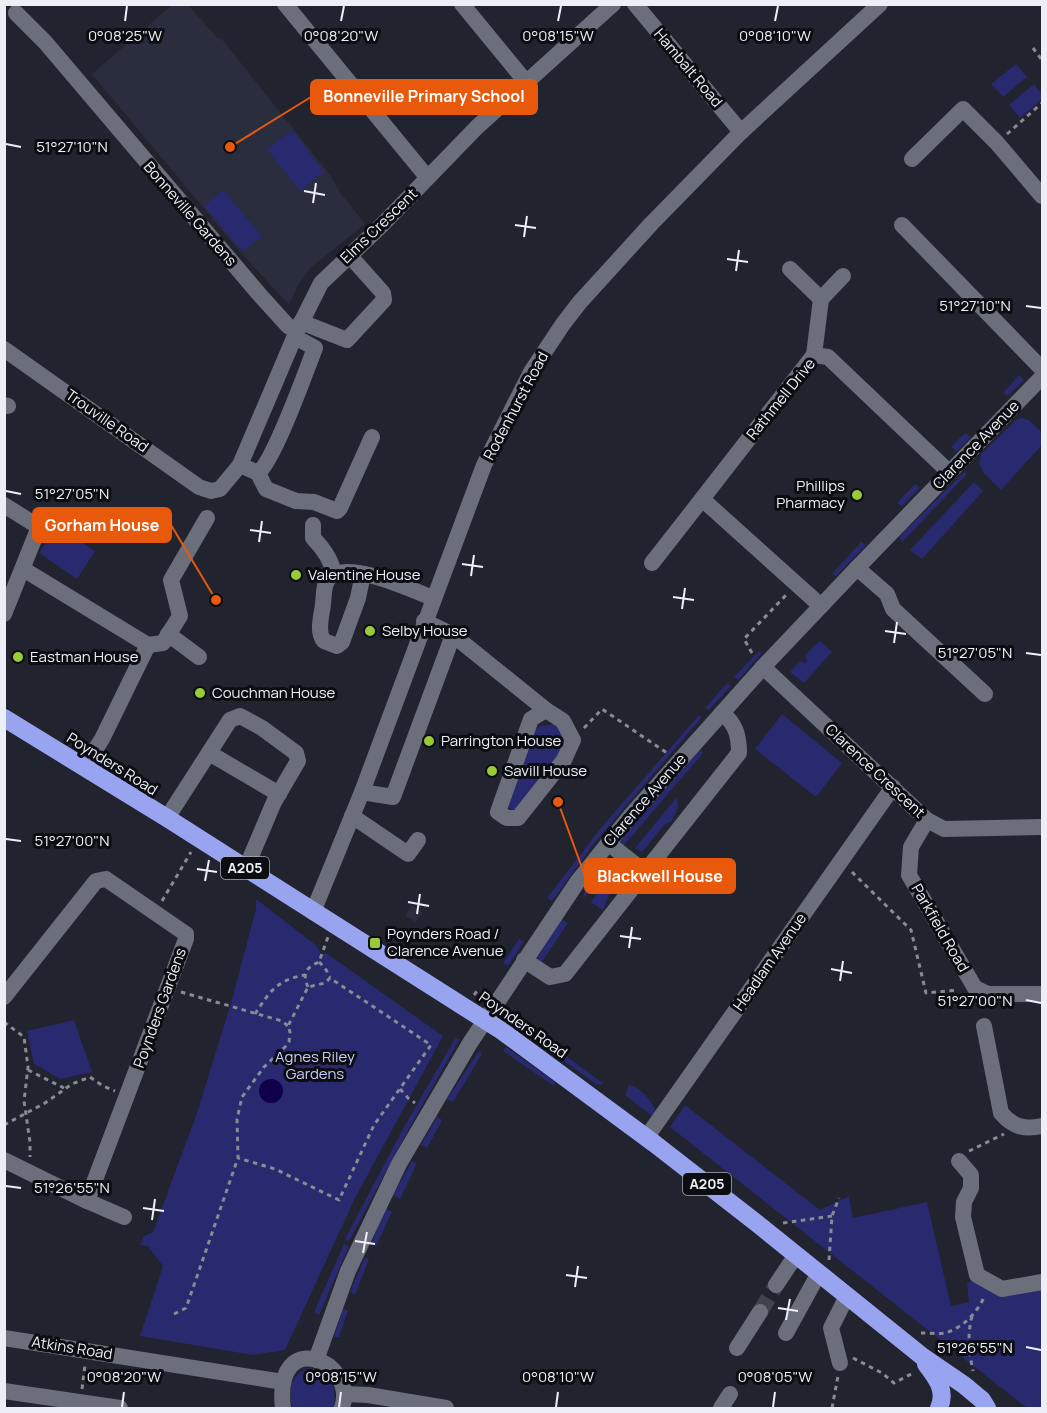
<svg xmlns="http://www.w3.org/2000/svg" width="1047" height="1413" font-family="Manrope,sans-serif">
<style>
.built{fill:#2a2d3d}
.green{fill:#28296f}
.water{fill:#0f0049}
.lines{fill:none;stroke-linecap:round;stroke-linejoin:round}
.minor-tunnel{stroke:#40424c;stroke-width:16;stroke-dasharray:16 8;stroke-linecap:butt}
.path{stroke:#888a94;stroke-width:3;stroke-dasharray:4.5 4.5;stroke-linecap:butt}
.minor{stroke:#6b6e7b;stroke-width:16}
.highway{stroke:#99a4f0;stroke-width:18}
.ticks{fill:none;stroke:#edeff7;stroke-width:2}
.poi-dot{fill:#98cb37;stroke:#0c0d12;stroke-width:2}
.labels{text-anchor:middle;stroke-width:6;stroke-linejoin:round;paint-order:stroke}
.shield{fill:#0c0d12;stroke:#aaabb2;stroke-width:1.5}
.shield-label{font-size:14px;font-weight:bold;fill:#edeff7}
.street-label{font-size:15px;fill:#edeff7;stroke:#0c0d12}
.poi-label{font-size:15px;fill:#edeff7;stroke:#0c0d12;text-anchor:start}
.park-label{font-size:15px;fill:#c6cdf9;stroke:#0c0d12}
.ticks-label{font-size:15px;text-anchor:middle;fill:#edeff7;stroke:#0c0d12;stroke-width:6;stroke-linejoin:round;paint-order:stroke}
.leader{fill:none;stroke:#e8590c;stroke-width:2}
.callout-dot{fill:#e8590c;stroke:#0c0d12;stroke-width:2}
.callout{fill:#e8590c;stroke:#e8590c;stroke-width:2}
.callout-label{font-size:16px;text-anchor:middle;font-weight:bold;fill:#fff}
</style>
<rect width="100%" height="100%" fill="#21232e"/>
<g class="built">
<polygon points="172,5 188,5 218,39 221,38 330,175 339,191 365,224 309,269 297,287 289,305 242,254 92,74"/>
<polygon points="412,906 423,912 416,922 405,916"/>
</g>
<g class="green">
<polygon points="1016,64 1027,77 1003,97 991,84"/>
<polygon points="1034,84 1042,95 1042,99 1020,118 1009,105"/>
<polygon points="292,130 324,172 300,191 267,149"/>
<polygon points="223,190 262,236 243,252 204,206"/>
<polygon points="1019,375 1024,380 1008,396 1003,393"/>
<polygon points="1020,418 1029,420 1042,433 1042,445 1001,490 983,472 979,463 981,454 1016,420"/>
<polygon points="965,433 971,437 957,451 951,447"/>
<polygon points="964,472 967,474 902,542 899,537"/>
<polygon points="974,482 983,491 922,559 910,550"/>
<polygon points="915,484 920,488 902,506 897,503"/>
<polygon points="58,526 95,551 77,579 39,553"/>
<polygon points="861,542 866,545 836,576 832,574"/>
<polygon points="820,641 832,652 804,683 790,672 800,661 804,663 807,661 805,655"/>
<polygon points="759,651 762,653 738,680 734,677"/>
<polygon points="727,683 731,686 709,710 705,708"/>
<polygon points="782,714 842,763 816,797 755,749"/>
<polygon points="699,715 702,717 596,841 552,901 547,898 600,829"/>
<polygon points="555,724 563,732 565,748 515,810 509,808 506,803 529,738 539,726"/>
<polygon points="700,749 703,753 618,852 619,842"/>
<polygon points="677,797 678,808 671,822 665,824 642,852 635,848"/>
<path d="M608 867 583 899C585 883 593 871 608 867Z"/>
<polygon points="611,873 616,877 603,910 591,902"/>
<polygon points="256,899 317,946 321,954 326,953 443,1036 355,1198 285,1350 253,1355 140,1336 163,1266 148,1246 140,1245 144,1236 153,1232 197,1113 231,1003 256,909"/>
<polygon points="561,919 568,923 539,966 534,963"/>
<polygon points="519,939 524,941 508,966 503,963"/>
<polygon points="74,1020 92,1072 60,1079 34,1064 27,1031"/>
<polygon points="528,1028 604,1084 597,1085 524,1032"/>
<polygon points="456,1037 459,1040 407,1132 349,1241 345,1239 404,1127"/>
<polygon points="506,1047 555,1082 554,1086 503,1051"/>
<polygon points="479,1051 482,1054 453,1102 447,1099"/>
<path d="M629 1085C641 1087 651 1101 656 1111L652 1116 625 1095Z"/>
<polygon points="685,1105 820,1210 849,1196 853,1218 927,1202 951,1306 969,1302 967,1283 978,1278 1042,1289 1042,1408 1027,1408 670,1127"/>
<polygon points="437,1117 442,1120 427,1148 421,1145"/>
<polygon points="412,1161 417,1163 400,1199 393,1195"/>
<polygon points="385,1208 392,1212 376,1246 371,1244"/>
<polygon points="344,1244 349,1246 319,1315 314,1312"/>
<polygon points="365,1257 369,1259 355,1295 350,1292"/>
<polygon points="343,1309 348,1311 339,1337 334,1337"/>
<path d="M308 1368C334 1370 336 1386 334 1408H292C289 1390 289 1376 308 1368Z"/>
</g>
<circle class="water" cx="271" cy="1091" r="12"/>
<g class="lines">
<polyline class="minor-tunnel" points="760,1312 776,1285"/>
<g class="path">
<polyline points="1033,48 1042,60"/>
<polyline points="1007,134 1042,103"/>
<polyline points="752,653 744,639 788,593"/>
<polyline points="584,728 602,709 667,753"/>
<polyline points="852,872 911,930 926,993 958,990"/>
<polyline points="162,901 191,852"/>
<polyline points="319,962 325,968 330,977"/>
<path d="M308 987C302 974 306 967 319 962L328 937"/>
<polyline points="181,992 282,1021 288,1026"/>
<polyline points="474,995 477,991 485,995"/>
<path d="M255 1014C270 991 277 980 305 975"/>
<polyline points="4,1022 24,1037 28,1067 24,1101 30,1142 30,1157"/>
<polyline points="28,1070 64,1088"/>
<polyline points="400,1089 409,1099 415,1103"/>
<polyline points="4,1125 45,1103 72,1084 90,1077 103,1086 115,1091"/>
<polyline points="969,1151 1004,1134"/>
<polyline points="783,1223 832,1216"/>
<polyline points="829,1260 832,1216 839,1198"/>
<polyline points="174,1314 186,1308 238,1158 237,1119 242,1097 264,1067 286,1046 289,1042 290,1032 288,1026 308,987 325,983 330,978 431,1045 374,1125 339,1200 275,1169 238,1158"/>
<path d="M972 1316C967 1335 969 1352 973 1371"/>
<path d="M921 1333C928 1333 937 1334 945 1333 963 1328 978 1312 985 1295"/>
<polyline points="853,1358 882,1373 894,1383 915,1372"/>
<polyline points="82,1389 85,1365"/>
<polyline points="832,1408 838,1376"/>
</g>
<g class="minor">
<polyline points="285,4 427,177"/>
<polyline points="462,4 526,82"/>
<polyline points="635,4 741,132"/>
<polyline points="16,13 45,42 259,294 288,326 297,331"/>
<polyline points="912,159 963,109 997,143 1042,196"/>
<polyline points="902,225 1042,369"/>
<polyline points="790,269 821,299"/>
<polyline points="821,299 843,276"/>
<polyline points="301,322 347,340 384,300 383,293 350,256"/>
<polyline points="4,349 199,487 211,491 220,489 240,465 297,331 321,283 382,225 477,127 613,4"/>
<polyline points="814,355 821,299"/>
<polyline points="4,405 8,406"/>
<polyline points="240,465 258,473 266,489 296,501 314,502 337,511 340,508 372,437"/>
<path d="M258 473C274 461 306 371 315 348L295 337"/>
<polyline points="4,505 39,527 4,614"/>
<path d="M313 525V538C322 547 332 561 334 575"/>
<polyline points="652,563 702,499"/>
<polyline points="857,568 887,594 893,609 985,694"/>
<polyline points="23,569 148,645 102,739 84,767"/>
<path d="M363 574 358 598 342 642 337 646 324 641C316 632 322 615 323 604 324 597 323 583 330 577 349 560 412 590 433 598"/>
<polyline points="821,606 702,499 814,355 828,357 949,472"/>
<polyline points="424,621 453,635 546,710 563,721 573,740 564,760 518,818 507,818 498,812 531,719 546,710"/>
<polyline points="168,634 199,657"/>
<polyline points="148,645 163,643 180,616 171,580 207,518"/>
<polyline points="763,667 927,820 944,829 1042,827"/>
<polyline points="209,753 279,794"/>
<polyline points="362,792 393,797 453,635"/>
<polyline points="352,816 408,854 418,840"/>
<polyline points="167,818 230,720 240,716 262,728 296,753 298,761 274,802 246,868"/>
<polyline points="927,820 911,847 909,875 975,988 988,994 1042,994"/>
<path d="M608 843 645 872 739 753C739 736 736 724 722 713"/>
<polyline points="313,912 362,792 484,465 531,372 563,324 580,302 651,224 741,132 880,4"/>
<polyline points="524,960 550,977 565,974 645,872"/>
<polyline points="4,997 96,881 106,879 186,934 186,939 87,1201"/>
<path d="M984 1026 1001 1113C1013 1127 1025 1130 1042 1126"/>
<polyline points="646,1138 893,787"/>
<polyline points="4,1160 87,1201 124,1217"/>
<polyline points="959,1161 971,1175 971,1188 964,1202 963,1217 977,1275 1002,1289 1042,1282"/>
<polyline points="776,1285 796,1255"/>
<polyline points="786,1333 819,1273"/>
<polyline points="4,1338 283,1382"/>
<polyline points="737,1348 760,1312"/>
<polyline points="316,1360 348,1271 399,1164 470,1043 578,881 631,815 763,667 857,568 1042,377"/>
<polyline points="840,1363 831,1328 847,1296"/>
<polyline points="4,1391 120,1408"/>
<polyline points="345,1394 368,1395 446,1408"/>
<path d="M283 1408C273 1326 358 1360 342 1408"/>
<polyline points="721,1408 730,1394"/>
</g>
<g class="highway">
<polyline points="4,718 167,818 502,1031 655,1144 759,1225 923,1357 964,1385 982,1400 987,1408"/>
<path d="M926 1364C936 1377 947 1391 939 1408"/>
</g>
</g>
<path class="ticks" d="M125 21 127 6M341 21 344 6M558 21 561 6M775 21 778 6M6 144 21 147M304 191 325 195M313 203 316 183M515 225 536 228M524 237 527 216M727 259 748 262M736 271 739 250M1026 306 1041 308M6 491 21 494M250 530 271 533M259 542 262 521M462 564 483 567M471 576 474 555M673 597 694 600M682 609 685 588M885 631 906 634M894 643 897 622M1026 653 1041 655M6 839 21 841M197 869 217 872M205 881 209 860M408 902 429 906M417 914 420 894M620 936 641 939M629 948 632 927M831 969 852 973M840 981 843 961M1026 1000 1041 1003M6 1186 21 1188M143 1208 164 1211M152 1220 155 1199M355 1241 375 1244M363 1253 367 1232M566 1275 587 1278M575 1287 578 1266M778 1308 798 1311M786 1320 790 1299M1026 1347 1041 1350M122 1407 124 1392M339 1407 341 1392M556 1407 558 1392M773 1407 775 1392"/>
<g class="poi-dot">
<circle cx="857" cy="495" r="6"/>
<circle cx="296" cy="575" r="6"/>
<circle cx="370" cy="631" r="6"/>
<circle cx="18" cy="657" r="6"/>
<circle cx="200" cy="693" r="6"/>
<circle cx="429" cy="741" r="6"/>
<circle cx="492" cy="771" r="6"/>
<rect x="369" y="937" width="12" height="12" rx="3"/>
</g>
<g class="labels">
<g class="shield">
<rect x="221" y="857" width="48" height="22" rx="4.5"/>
<rect x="683" y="1173" width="48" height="22" rx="4.5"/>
</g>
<g class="shield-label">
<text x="245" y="873">A205</text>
<text x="707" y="1189">A205</text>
</g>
<g class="street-label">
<text transform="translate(688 68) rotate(50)" y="5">Hambalt Road</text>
<text transform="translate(190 214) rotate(49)" y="5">Bonneville Gardens</text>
<text transform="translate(379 226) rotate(-44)" y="5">Elms Crescent</text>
<text transform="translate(781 399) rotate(-51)" y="5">Rathmell Drive</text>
<text transform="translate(516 406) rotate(-62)" y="5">Rodenhurst Road</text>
<text transform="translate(107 421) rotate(35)" y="5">Trouville Road</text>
<text transform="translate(976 445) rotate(-46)" y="5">Clarence Avenue</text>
<text transform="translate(112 764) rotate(32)" y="5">Poynders Road</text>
<text transform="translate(875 771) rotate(43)" y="5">Clarence Crescent</text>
<text transform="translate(645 800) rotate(-49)" y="5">Clarence Avenue</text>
<text transform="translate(940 928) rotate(60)" y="5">Parkfield Road</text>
<text transform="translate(770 962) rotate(-55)" y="5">Headlam Avenue</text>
<text transform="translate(160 1008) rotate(-70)" y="5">Poynders Gardens</text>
<text transform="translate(523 1025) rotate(35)" y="5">Poynders Road</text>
<text transform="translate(72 1348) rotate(9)" y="5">Atkins Road</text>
</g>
<g class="poi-label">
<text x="845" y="491" text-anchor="end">Phillips<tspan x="845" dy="17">Pharmacy</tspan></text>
<text x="308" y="580">Valentine House</text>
<text x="382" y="636">Selby House</text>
<text x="30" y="662">Eastman House</text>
<text x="212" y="698">Couchman House</text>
<text x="441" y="746">Parrington House</text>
<text x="504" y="776">Savill House</text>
<text x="387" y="939">Poynders Road /<tspan x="387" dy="17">Clarence Avenue</tspan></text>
</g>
<g class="park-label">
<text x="315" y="1062">Agnes Riley<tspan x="315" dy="17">Gardens</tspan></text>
</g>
</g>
<g class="ticks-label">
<text x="125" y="41">0°08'25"W</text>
<text x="341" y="41">0°08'20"W</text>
<text x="558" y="41">0°08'15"W</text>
<text x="775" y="41">0°08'10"W</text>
<text x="72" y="152">51°27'10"N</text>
<text x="975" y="311">51°27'10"N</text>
<text x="72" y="499">51°27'05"N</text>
<text x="975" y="658">51°27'05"N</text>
<text x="72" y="846">51°27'00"N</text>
<text x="975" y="1006">51°27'00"N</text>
<text x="72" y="1193">51°26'55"N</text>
<text x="975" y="1353">51°26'55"N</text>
<text x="124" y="1382">0°08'20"W</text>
<text x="341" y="1382">0°08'15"W</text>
<text x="558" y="1382">0°08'10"W</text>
<text x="775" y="1382">0°08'05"W</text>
</g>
<path class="leader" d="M230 147L311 97M216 600L171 525M558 802L585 876"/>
<g class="callout-dot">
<circle cx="230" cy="147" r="6"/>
<circle cx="216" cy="600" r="6"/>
<circle cx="558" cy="802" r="6"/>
</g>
<g class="callout">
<rect x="311" y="80" width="226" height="34" rx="6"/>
<rect x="33" y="508" width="138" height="34" rx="6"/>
<rect x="585" y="859" width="150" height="34" rx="6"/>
</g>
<g class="callout-label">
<text x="424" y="102">Bonneville Primary School</text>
<text x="102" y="531">Gorham House</text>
<text x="660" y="882">Blackwell House</text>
</g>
<rect width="1047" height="1413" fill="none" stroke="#edeff7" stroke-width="12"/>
</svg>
